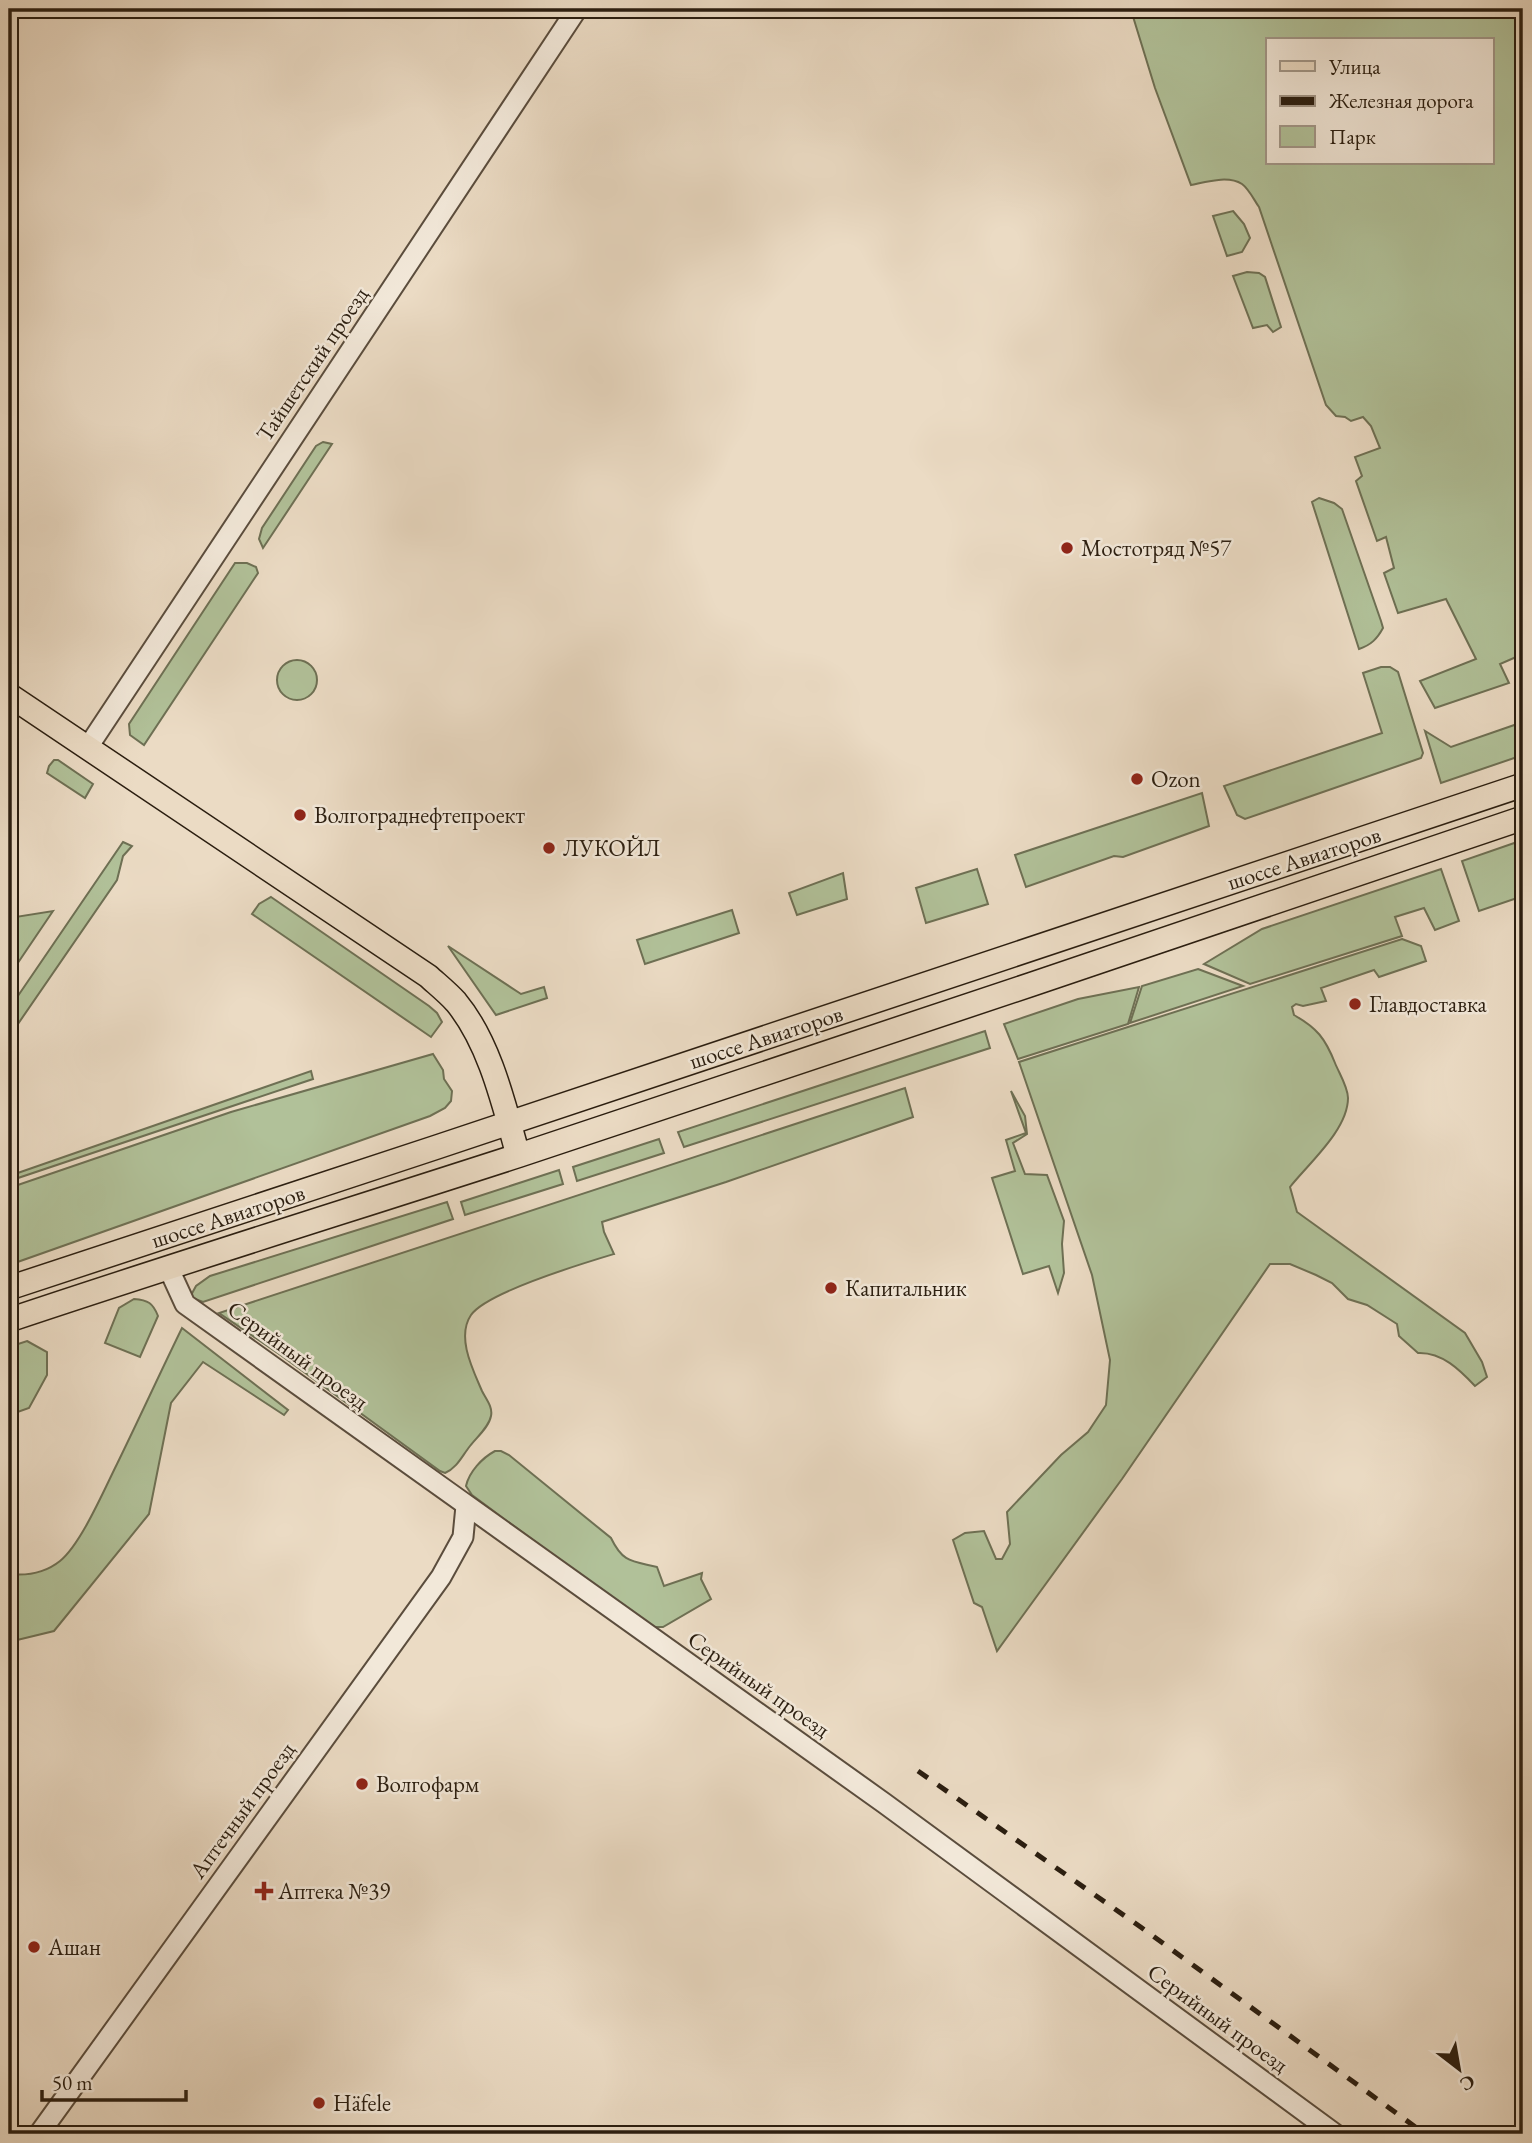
<svg xmlns="http://www.w3.org/2000/svg" width="1532" height="2143" font-family="'EB Garamond',serif">
<style>
.green{fill:#b1c199;stroke:#6e7054;stroke-width:2;fill-rule:evenodd}
.lines{fill:none;stroke-linecap:round;stroke-linejoin:round}
.minor-casing{stroke:#5b4d3d;stroke-width:23}
.major-casing{stroke:#2b1e10;stroke-width:26}
.minor{stroke:#f2e8d9;stroke-width:19}
.major{stroke:#ebdbc4;stroke-width:23}
.rail{stroke:#2b1e10;stroke-width:5;stroke-dasharray:12 12;stroke-linecap:butt}
.poi-dot{fill:#8f2418;stroke:#f2e8d9;stroke-width:2.5}
.labels{text-anchor:middle;stroke-width:5;stroke-linejoin:round;paint-order:stroke}
.street-label{font-size:23px;fill:#2b1e10;stroke:#f2e8d9}
.poi-label{font-size:23px;fill:#2b1e10;stroke:#f2e8d9;text-anchor:start}
</style>
<rect width="100%" height="100%" fill="#ebdbc4"/>
<filter id="stains"><feTurbulence type="fractalNoise" baseFrequency=".00286" numOctaves="4"/><feColorMatrix values="0 0 0 0 .2 0 0 0 0 .09 0 0 0 0 .02 0 0 0 .5 -.17"/></filter>
<radialGradient id="worn" r=".72"><stop offset=".6" stop-color="#630" stop-opacity="0"/><stop offset="1" stop-color="#630" stop-opacity=".3"/></radialGradient>
<g class="green">
<path d="M1133 9H1523V654L1500 664 1509 683 1435 708 1420 681 1476 659 1446 599 1398 613 1384 573 1394 568 1386 537 1377 541 1356 481 1362 476 1355 457 1380 448 1371 426 1363 417 1351 421 1345 417 1336 416 1326 405 1259 207C1254 200 1249 189 1242 184 1228 175 1206 182 1191 185L1155 88 1131 10ZM1268 40H1492V163H1268Z"/>
<polygon points="1233,211 1244,224 1250,238 1242,252 1227,256 1213,216"/>
<polygon points="1247,272 1259,273 1265,277 1281,327 1273,332 1267,325 1253,328 1233,276"/>
<polygon points="323,442 332,444 263,548 259,539 262,528 316,446"/>
<path d="M1319 498 1334 503 1342 509 1381 621 1383 628C1377 639 1371 645 1359 649L1312 502Z"/>
<polygon points="235,563 247,563 256,567 258,573 144,745 130,735 129,724"/>
<circle cx="297" cy="680" r="20"/>
<polygon points="1381,667 1390,667 1398,672 1423,753 1421,758 1245,819 1237,815 1224,786 1382,733 1363,673"/>
<polygon points="1523,722 1523,755 1441,783 1425,731 1451,747"/>
<polygon points="54,760 58,760 93,784 85,798 47,773 49,766"/>
<polygon points="1202,793 1209,826 1123,857 1114,856 1026,887 1015,855"/>
<polygon points="1523,840 1523,896 1479,911 1462,861"/>
<polygon points="123,842 132,846 123,856 117,880 9,1037 9,1009"/>
<polygon points="977,869 988,904 926,923 916,888"/>
<polygon points="1441,869 1459,921 1435,930 1424,908 1395,917 1402,936 1250,984 1204,964 1262,929"/>
<polygon points="843,873 847,899 797,915 789,893"/>
<polygon points="271,897 429,1006 437,1013 442,1022 431,1037 252,914 259,904"/>
<polygon points="732,910 739,933 645,964 637,940"/>
<polygon points="53,911 9,976 9,918"/>
<path d="M1402 939 1421 946 1426 961 1379 977 1374 970 1321 988 1326 1001 1303 1006 1296 1004 1292 1007 1294 1015C1317 1028 1325 1038 1335 1063 1339 1073 1348 1087 1348 1098 1348 1130 1308 1164 1290 1187L1297 1212 1465 1333 1482 1362 1487 1377 1475 1386C1460 1370 1442 1352 1418 1353L1399 1336 1397 1324 1367 1305 1348 1299 1332 1283 1316 1275 1290 1264H1270L1122 1479 997 1651 982 1607 974 1603 953 1540 965 1533 984 1531 996 1559H1002L1010 1544 1007 1512 1061 1455 1088 1432 1106 1405 1110 1360 1092 1275 1019 1062Z"/>
<polygon points="448,946 521,994 544,987 547,998 496,1015"/>
<polygon points="1198,969 1243,986 1130,1023 1142,986"/>
<polygon points="1139,987 1128,1024 1018,1059 1004,1024 1078,999"/>
<polygon points="985,1031 990,1048 684,1147 678,1132"/>
<polygon points="433,1054 443,1070 444,1079 452,1091 451,1101 445,1108 430,1116 9,1265 9,1188 231,1112"/>
<polygon points="311,1071 313,1079 9,1181 9,1176"/>
<path d="M905 1088 913 1117 726 1182 602 1222 604 1232 614 1254C584 1263 487 1292 471 1315 456 1337 473 1370 482 1391 486 1399 493 1407 491 1416 489 1427 477 1437 470 1446 462 1456 457 1468 445 1473L440 1471 282 1356 219 1313Z"/>
<polygon points="1011,1091 1025,1116 1027,1134 1013,1143 1025,1174 1047,1175 1064,1221 1062,1244 1064,1273 1058,1293 1049,1266 1023,1274 992,1178 1015,1171 1006,1140 1026,1133"/>
<polygon points="659,1139 664,1153 577,1181 573,1167"/>
<polygon points="559,1170 563,1184 465,1215 461,1202"/>
<polygon points="447,1202 453,1219 203,1302 190,1297 196,1286 210,1276"/>
<path d="M134 1299C148 1300 153 1303 158 1316L140 1357 105 1343 119 1308Z"/>
<path d="M182 1328 288 1410 284 1415 203 1362 171 1403 149 1514 54 1631 9 1642V1574C27 1576 45 1573 60 1561 81 1544 104 1490 117 1464 139 1419 160 1373 182 1328Z"/>
<polygon points="27,1341 47,1352 47,1375 29,1408 9,1415 9,1347"/>
<path d="M495 1451H501L509 1455 611 1538C623 1563 632 1561 657 1567L664 1586 702 1573 701 1579 711 1599 663 1627H650L472 1495 466 1486C469 1472 482 1458 495 1451Z"/>
</g>
<g class="lines">
<defs>
<g id="minor">
<polyline points="88,747 577,9"/>
<polyline points="168,1267 185,1304 884,1803 1335,2134"/>
<polyline points="39,2134 441,1577 463,1537 466,1506"/>
</g>
<g id="major">
<path d="M9 695 428 976C438 985 448 993 456 1002 490 1043 504 1105 518 1155"/>
<polyline points="9,1288 437,1147 1523,785"/>
<path d="M9 1320C179 1263 350 1210 520 1155 855 1045 1189 931 1523 818"/>
</g>
</defs>
<use href="#minor" class="minor-casing"/>
<use href="#major" class="major-casing"/>
<use href="#minor" class="minor"/>
<use href="#major" class="major"/>
<polyline class="rail" points="918,1771 1142,1928 1425,2134"/>
</g>
<g class="poi-dot">
<circle cx="1067" cy="548" r="7"/>
<circle cx="1137" cy="779" r="7"/>
<circle cx="300" cy="815" r="7"/>
<circle cx="549" cy="848" r="7"/>
<circle cx="1355" cy="1004" r="7"/>
<circle cx="831" cy="1288" r="7"/>
<circle cx="362" cy="1784" r="7"/>
<path d="M260.5 1880.5h7v7h7v7h-7v7h-7v-7h-7v-7h7z"/>
<circle cx="34" cy="1947" r="7"/>
<circle cx="319" cy="2103" r="7"/>
</g>
<g class="labels">
<g class="street-label">
<text transform="translate(312 364) rotate(-56)" y="8">Тайшетский проезд</text>
<text transform="translate(1304 858) rotate(-18)" y="8">шоссе Авиаторов</text>
<text transform="translate(766 1037) rotate(-18)" y="8">шоссе Авиаторов</text>
<text transform="translate(228 1216) rotate(-18)" y="8">шоссе Авиаторов</text>
<text transform="translate(298 1355) rotate(36)" y="8">Серийный проезд</text>
<text transform="translate(759 1684) rotate(35)" y="8">Серийный проезд</text>
<text transform="translate(242 1810) rotate(-54)" y="8">Аптечный проезд</text>
<text transform="translate(1218 2018) rotate(36)" y="8">Серийный проезд</text>
</g>
<g class="poi-label">
<text x="1081" y="556">Мостотряд №57</text>
<text x="1151" y="787">Ozon</text>
<text x="314" y="823">Волгограднефтепроект</text>
<text x="563" y="856">ЛУКОЙЛ</text>
<text x="1369" y="1012">Главдоставка</text>
<text x="845" y="1296">Капитальник</text>
<text x="376" y="1792">Волгофарм</text>
<text x="278" y="1899">Аптека №39</text>
<text x="48" y="1955">Ашан</text>
<text x="333" y="2111">Häfele</text>
</g>
</g>
<rect width="1532" height="2143" fill="none" stroke="#ebdbc4" stroke-width="35"/>
<rect x="10" y="10" width="1511" height="2122" fill="none" stroke="#2b1e10" stroke-width="3.5"/>
<rect x="18" y="18" width="1497" height="2108" fill="none" stroke="#2b1e10" stroke-width="2"/>
<rect x="1266" y="38" width="228" height="126" fill="#f2e8d9" stroke="#a29789" stroke-width="2"/>
<rect x="1280" y="61" width="35" height="10" fill="#ebdbc4" stroke="#a29789" stroke-width="2"/>
<text x="1329" y="74" font-size="21" fill="#2b1e10">Улица</text>
<rect x="1280" y="96" width="35" height="10" fill="#2b1e10" stroke="#a29789" stroke-width="2"/>
<text x="1329" y="108" font-size="21" fill="#2b1e10">Железная дорога</text>
<rect x="1280" y="126" width="35" height="21" fill="#b1c199" stroke="#a29789" stroke-width="2"/>
<text x="1329" y="144" font-size="21" fill="#2b1e10">Парк</text>
<g transform="translate(1459 2069) rotate(149)" stroke="#f2e8d9" stroke-width="5" paint-order="stroke">
<path d="M0-5L12 26L0 18L-12 26Z" fill="#2b1e10"/>
<text y="-10" font-size="19" font-weight="bold" text-anchor="middle" fill="#2b1e10">С</text>
</g>
<path d="M42 2090v10h144v-10" fill="none" stroke="#2b1e10" stroke-width="3.5"/>
<text x="52" y="2090" font-size="21" fill="#2b1e10" stroke="#f2e8d9" stroke-width="5" paint-order="stroke">50 m</text>
<rect width="100%" height="100%" filter="url(#stains)"/>
<rect width="100%" height="100%" fill="url(#worn)"/>
</svg>
